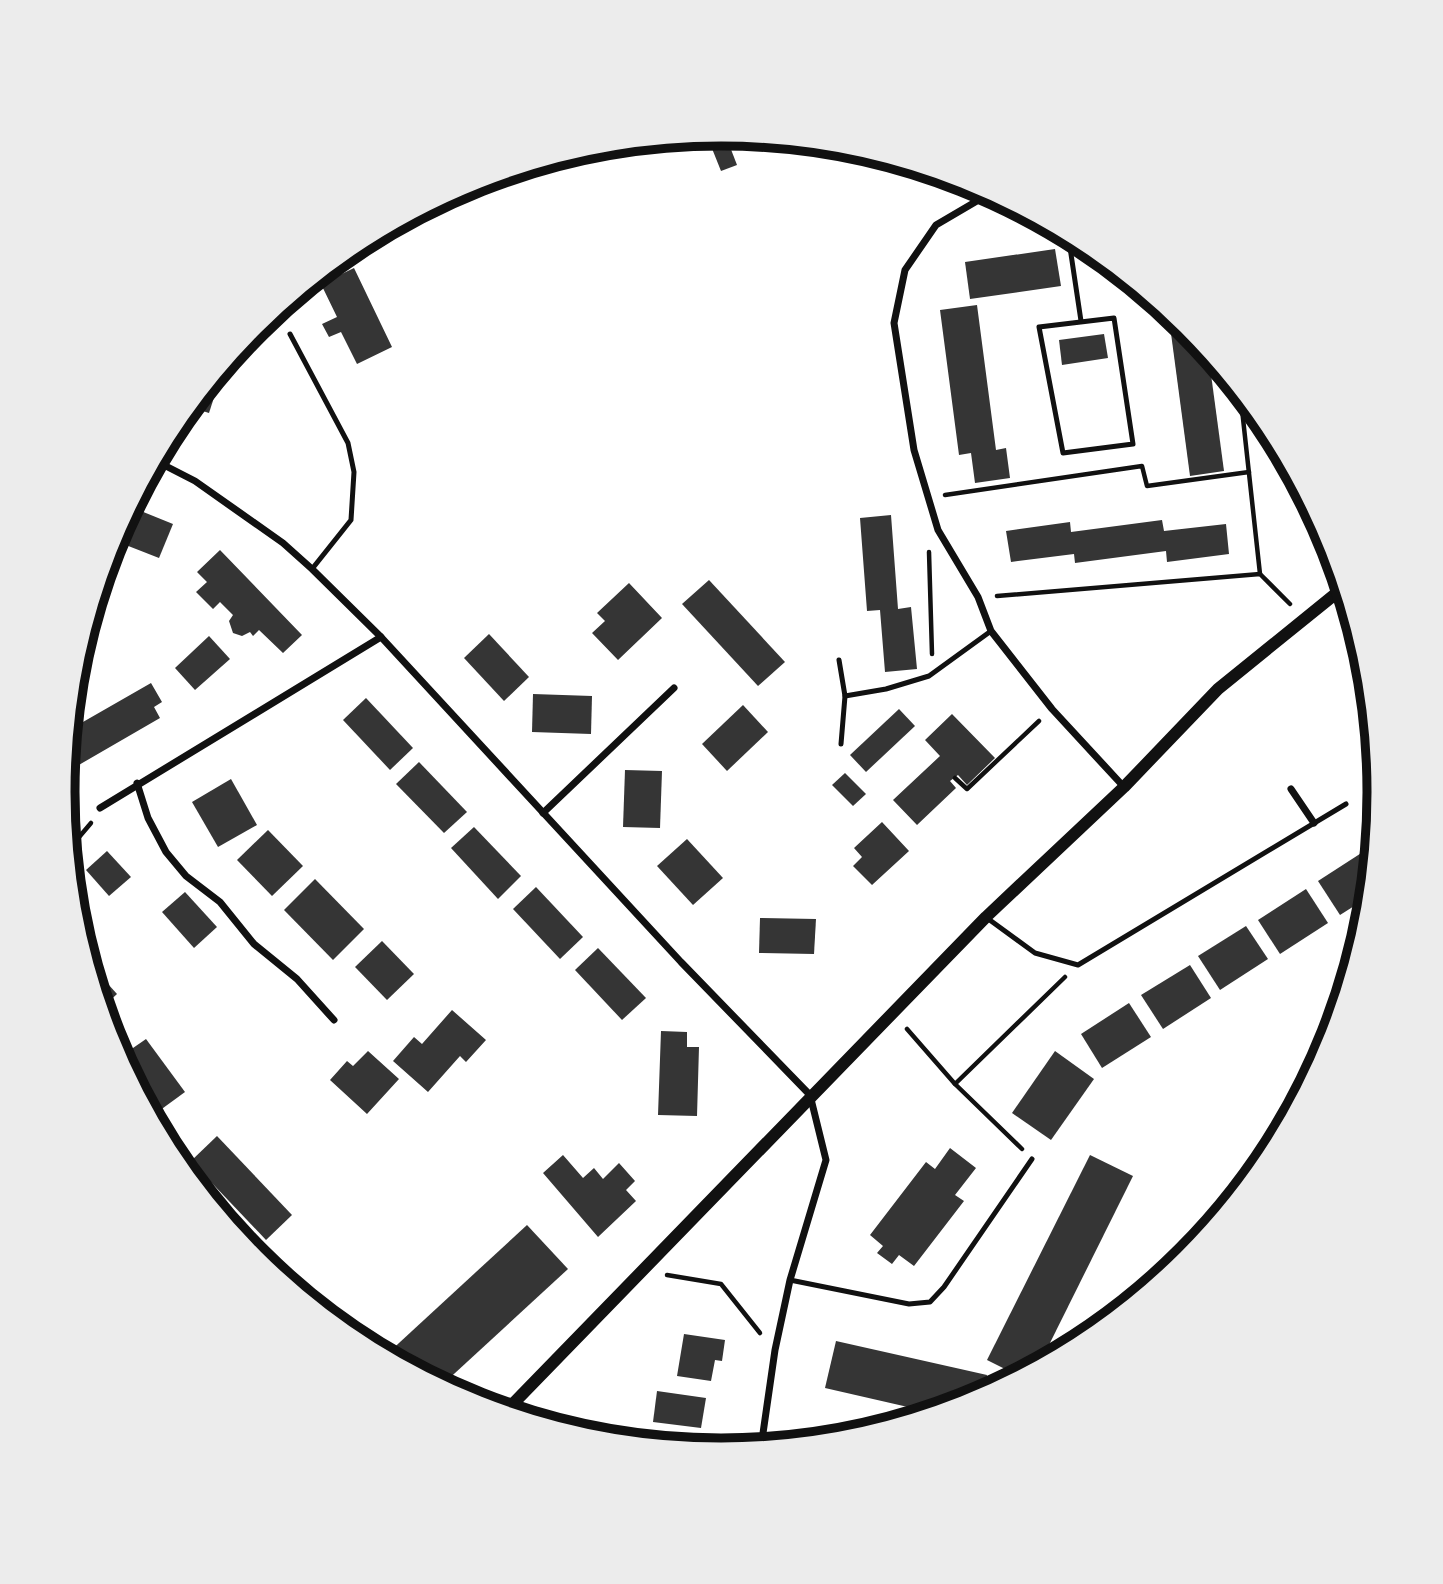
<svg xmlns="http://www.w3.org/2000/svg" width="1443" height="1584" font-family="'Zilla Slab',serif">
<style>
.building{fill:#353535}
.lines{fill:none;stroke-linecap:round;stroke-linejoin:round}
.path{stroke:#111;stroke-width:4.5}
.service{stroke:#111;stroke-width:5}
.minor{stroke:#111;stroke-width:7}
.tertiary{stroke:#111;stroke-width:12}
.rim{fill:none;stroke:#111;stroke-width:9}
</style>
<rect width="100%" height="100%" fill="#fff"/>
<g class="building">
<polygon points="727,139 737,165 721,171 711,146"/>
<polygon points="1055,249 1061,286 970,299 965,262"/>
<polygon points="354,268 392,347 357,364 341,332 329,337 322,324 337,317 321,284"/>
<polygon points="977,305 996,450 1006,448 1010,478 975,483 971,453 959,455 940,310"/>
<polygon points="1168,311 1187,327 1208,352 1224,471 1190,476"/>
<polygon points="1104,334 1108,358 1062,365 1059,340"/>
<polygon points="212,380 219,382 209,413 190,407"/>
<polygon points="131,507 173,524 159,558 113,540"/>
<polygon points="891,515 898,609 911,607 917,669 885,672 880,610 867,611 860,518"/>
<polygon points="1162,520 1164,531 1226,524 1229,554 1167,562 1166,551 1075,563 1074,554 1011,562 1006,531 1070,522 1071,532"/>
<polygon points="220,550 302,635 283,653 259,630 253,636 250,632 242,636 233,633 229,621 233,615 220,602 213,609 196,592 207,582 197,572"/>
<polygon points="709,580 785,662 758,686 682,604"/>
<polygon points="629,583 662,618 618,660 592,633 605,621 597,613"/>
<polygon points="489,634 529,677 504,701 464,658"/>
<polygon points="209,636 230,659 195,690 175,668"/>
<polygon points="151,683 162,702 154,707 160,718 65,773 69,730"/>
<polygon points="533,694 592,696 591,734 532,732"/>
<polygon points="366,698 413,748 390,770 343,720"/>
<polygon points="743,705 768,732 727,771 702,744"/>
<polygon points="899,709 915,726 866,772 850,755"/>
<polygon points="952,714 995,758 967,785 958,775 950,781 956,788 917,825 893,800 940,756 925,740"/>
<polygon points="419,762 467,812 444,833 396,784"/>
<polygon points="625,770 662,771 660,828 623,827"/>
<polygon points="845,773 866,794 853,806 832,785"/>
<polygon points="231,779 257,825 218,847 192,802"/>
<polygon points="882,822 909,851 872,885 853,866 862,857 854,848"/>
<polygon points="474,827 521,876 498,899 451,848"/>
<polygon points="268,830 303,866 272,896 237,860"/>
<polygon points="687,839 723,878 693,905 657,866"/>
<polygon points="1366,850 1373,861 1370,896 1340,915 1318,881"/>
<polygon points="107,851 131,877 109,896 86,870"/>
<polygon points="315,879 364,929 333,960 284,910"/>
<polygon points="536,887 583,937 560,959 513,909"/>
<polygon points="1306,889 1328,923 1280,954 1258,920"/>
<polygon points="185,892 217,927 194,948 162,912"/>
<polygon points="760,918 816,919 814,954 759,953"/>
<polygon points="1246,926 1268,959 1220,990 1198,956"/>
<polygon points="382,941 414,974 387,1000 355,967"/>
<polygon points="598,948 646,998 622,1020 575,970"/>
<polygon points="88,962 117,994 102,1008"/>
<polygon points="1190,965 1211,998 1163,1029 1141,995"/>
<polygon points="1129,1003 1151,1037 1102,1068 1081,1034"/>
<polygon points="452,1010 486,1040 466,1062 460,1056 428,1092 393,1061 414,1037 422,1044"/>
<polygon points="661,1031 687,1032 687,1047 699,1047 697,1116 658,1115"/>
<polygon points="146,1039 185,1092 159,1111 120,1057"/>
<polygon points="368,1051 399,1079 367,1114 330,1080 347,1061 353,1066"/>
<polygon points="1055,1051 1094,1079 1051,1140 1012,1113"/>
<polygon points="217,1136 292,1215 266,1240 191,1161"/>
<polygon points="950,1148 976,1168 955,1195 964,1201 914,1266 899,1255 892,1264 877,1253 883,1246 870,1235 926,1162 935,1169"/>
<polygon points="563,1155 583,1178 594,1168 603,1179 619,1163 635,1181 626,1190 636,1201 598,1237 543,1173"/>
<polygon points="1090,1155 1133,1176 1039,1365 1019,1376 987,1360"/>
<polygon points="527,1225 568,1269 442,1385 386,1355"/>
<polygon points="684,1334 725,1340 722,1361 715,1360 711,1381 677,1376"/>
<polygon points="836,1341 987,1375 983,1395 934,1413 825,1388"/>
<polygon points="657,1391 706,1398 701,1428 653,1422"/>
<polygon points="660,1434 701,1441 700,1448 658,1444"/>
</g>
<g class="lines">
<g class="path">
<polyline points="1240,391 1260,574"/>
<polyline points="945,495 1142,466 1147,486 1249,472"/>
<polyline points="929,552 932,654"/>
<polyline points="997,596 1260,574 1290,604"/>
<polyline points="955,778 967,789 1039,721"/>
<polyline points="69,849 91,823"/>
<polyline points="907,1029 955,1084 1022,1149"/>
<polyline points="955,1084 1065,977"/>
<polyline points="667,1275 721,1284 760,1333"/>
</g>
<g class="service">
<polyline points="1068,234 1081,321"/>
<polygon points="1114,318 1133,444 1063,453 1039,327"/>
<polyline points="290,334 348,443 354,472 351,520 312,569"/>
<polyline points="839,660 845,696 841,744"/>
<polyline points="845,696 886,689 929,676 991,631"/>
<polyline points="987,918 1035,953 1078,965 1346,804"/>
<polyline points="790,1280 909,1304 930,1302 944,1287 1032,1159"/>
</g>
<g class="minor">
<polyline points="998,197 982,198 936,225 905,270 894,323 914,450 938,530 978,597 991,631 1052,709 1124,787"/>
<polyline points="156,461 195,481 283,543 312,569 381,637 681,962 810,1095 826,1160 790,1280 775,1350 761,1447"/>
<polyline points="137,783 148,818 166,852 186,876 220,902 254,944 297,979 334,1020"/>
<polyline points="1291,789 1314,823"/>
<polyline points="100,808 381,637"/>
<polyline points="543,813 674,688"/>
</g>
<polyline class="tertiary" points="506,1411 986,917 1124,787 1218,689 1344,587"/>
</g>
<path d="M0 0H1443V1584H0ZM75 792a646 646 0 1 1 1292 0a646 646 0 1 1-1292 0Z" fill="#ececec" fill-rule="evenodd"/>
<path class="rim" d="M75 792a646 646 0 1 1 1292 0a646 646 0 1 1-1292 0Z"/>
</svg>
